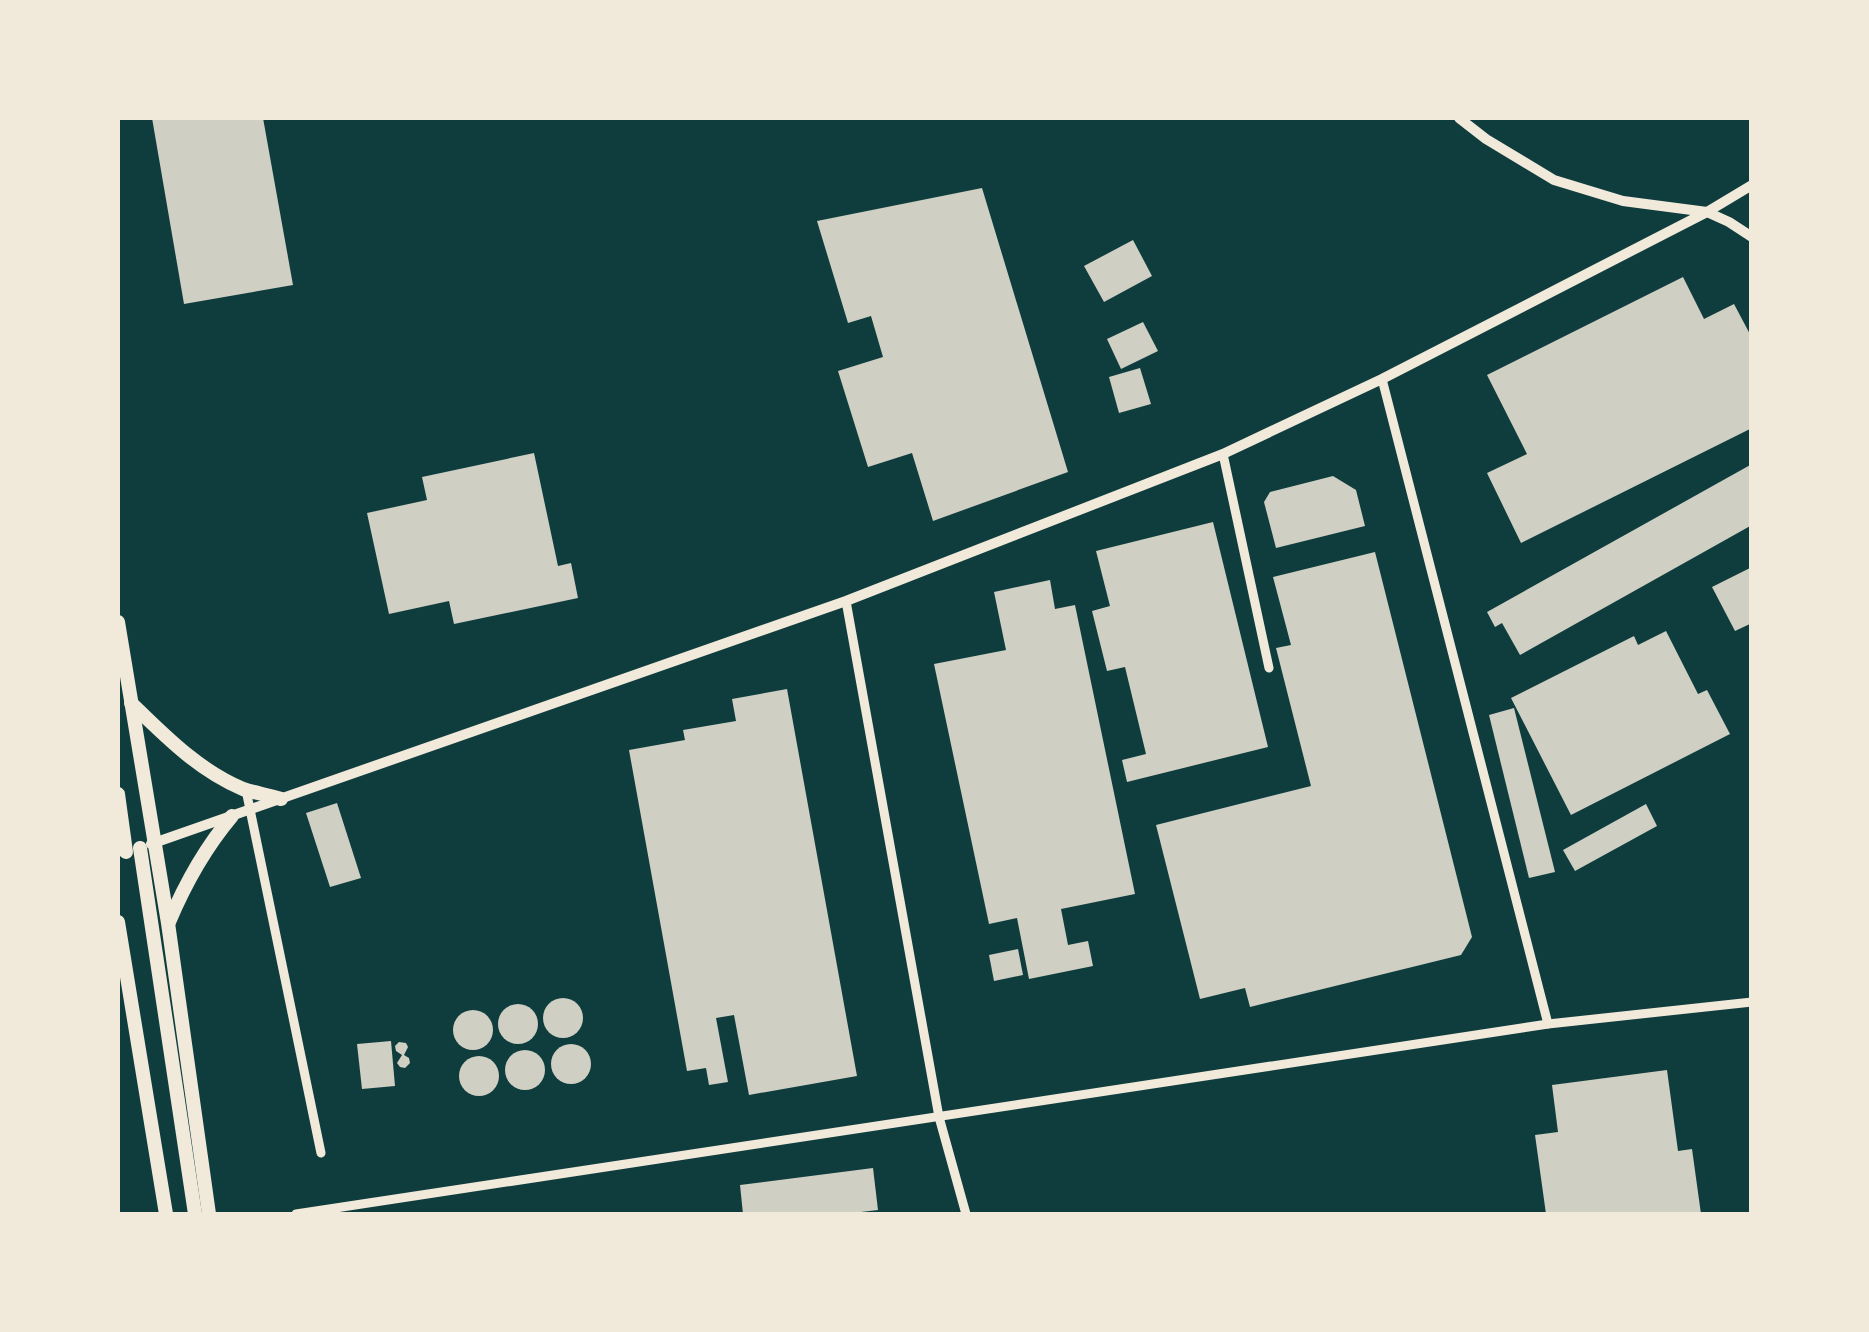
<svg xmlns="http://www.w3.org/2000/svg" width="1869" height="1332" font-family="Figtree,sans-serif">
<style>
.building{fill:#cfcfc3}
.lines{fill:none;stroke-linecap:round;stroke-linejoin:round}
.minor{stroke:#f1e9da;stroke-width:9}
.tertiary{stroke:#f1e9da;stroke-width:10}
.primary{stroke:#f1e9da;stroke-width:14}
</style>
<rect width="100%" height="100%" fill="#0f3d3e"/>
<g class="building">
<polygon points="152,118 263,118 293,285 184,304"/>
<polygon points="982,188 1068,472 933,521 912,453 868,467 838,371 883,357 871,316 848,323 817,221"/>
<polygon points="1133,240 1152,276 1104,302 1084,266"/>
<polygon points="1683,277 1704,319 1734,304 1752,338 1752,428 1521,543 1487,473 1527,454 1487,375"/>
<polygon points="1143,322 1158,351 1121,369 1107,339"/>
<polygon points="1140,368 1151,404 1119,413 1109,377"/>
<polygon points="534,453 558,566 571,563 578,598 454,624 449,601 389,614 367,513 427,500 422,477"/>
<polygon points="1752,464 1752,525 1520,655 1502,623 1495,627 1487,612"/>
<polygon points="1333,476 1356,490 1365,526 1276,548 1264,502 1270,492"/>
<polygon points="1213,522 1268,747 1127,782 1122,760 1146,754 1125,667 1107,671 1092,611 1110,606 1096,551"/>
<polygon points="1375,552 1472,937 1461,955 1250,1007 1245,988 1200,999 1156,825 1311,786 1276,648 1291,645 1273,577"/>
<polygon points="1752,567 1752,623 1735,631 1712,587"/>
<polygon points="1050,580 1055,609 1075,605 1135,894 1061,909 1068,945 1088,941 1093,966 1029,979 1017,918 989,924 934,664 1006,650 994,592"/>
<polygon points="1666,631 1698,694 1707,690 1730,734 1571,815 1511,698 1634,636 1638,645"/>
<polygon points="787,689 857,1076 749,1095 734,1015 716,1018 728,1082 709,1085 706,1068 687,1071 629,750 685,740 683,730 736,721 732,699"/>
<polygon points="1514,708 1555,872 1529,878 1489,715"/>
<polygon points="337,803 361,878 330,887 306,813"/>
<polygon points="1646,804 1657,826 1575,871 1563,850"/>
<polygon points="1018,949 1023,975 994,981 989,955"/>
<circle cx="563" cy="1018" r="20"/>
<circle cx="518" cy="1024" r="20"/>
<circle cx="473" cy="1030" r="20"/>
<polygon points="391,1041 395,1086 362,1089 357,1044"/>
<polygon points="399,1042 406,1043 408,1047 404,1055 409,1058 410,1063 405,1068 400,1067 397,1063 402,1055 396,1051 395,1046"/>
<circle cx="571" cy="1064" r="20"/>
<circle cx="525" cy="1070" r="20"/>
<circle cx="479" cy="1076" r="20"/>
<polygon points="1667,1070 1678,1151 1692,1149 1701,1214 1546,1214 1535,1135 1558,1132 1552,1085"/>
<polygon points="873,1168 878,1210 844,1214 743,1214 740,1185"/>
</g>
<g class="lines">
<g class="minor">
<polyline points="1382,379 1548,1024"/>
<polyline points="1223,454 1269,668"/>
<polyline points="846,601 939,1117 966,1214"/>
<polyline points="246,790 321,1153"/>
<polyline points="296,1214 1548,1024 1752,1002"/>
</g>
<g class="tertiary">
<polyline points="1459,118 1486,139 1554,180 1623,201 1707,212 1729,222 1752,237"/>
<polyline points="151,844 846,601 1223,454 1382,379 1707,212 1752,185"/>
</g>
<g class="primary">
<polyline points="118,622 168,923 209,1214"/>
<path d="M131 703C165 736 198 770 243 789 255 793 269 795 281 799"/>
<polyline points="118,794 126,852"/>
<polyline points="140,848 195,1214"/>
<polyline points="118,922 166,1214"/>
<path d="M169 922C185 884 205 848 232 816"/>
</g>
</g>
<rect width="1869" height="1332" fill="none" stroke="#f1e9da" stroke-width="240"/>
</svg>
